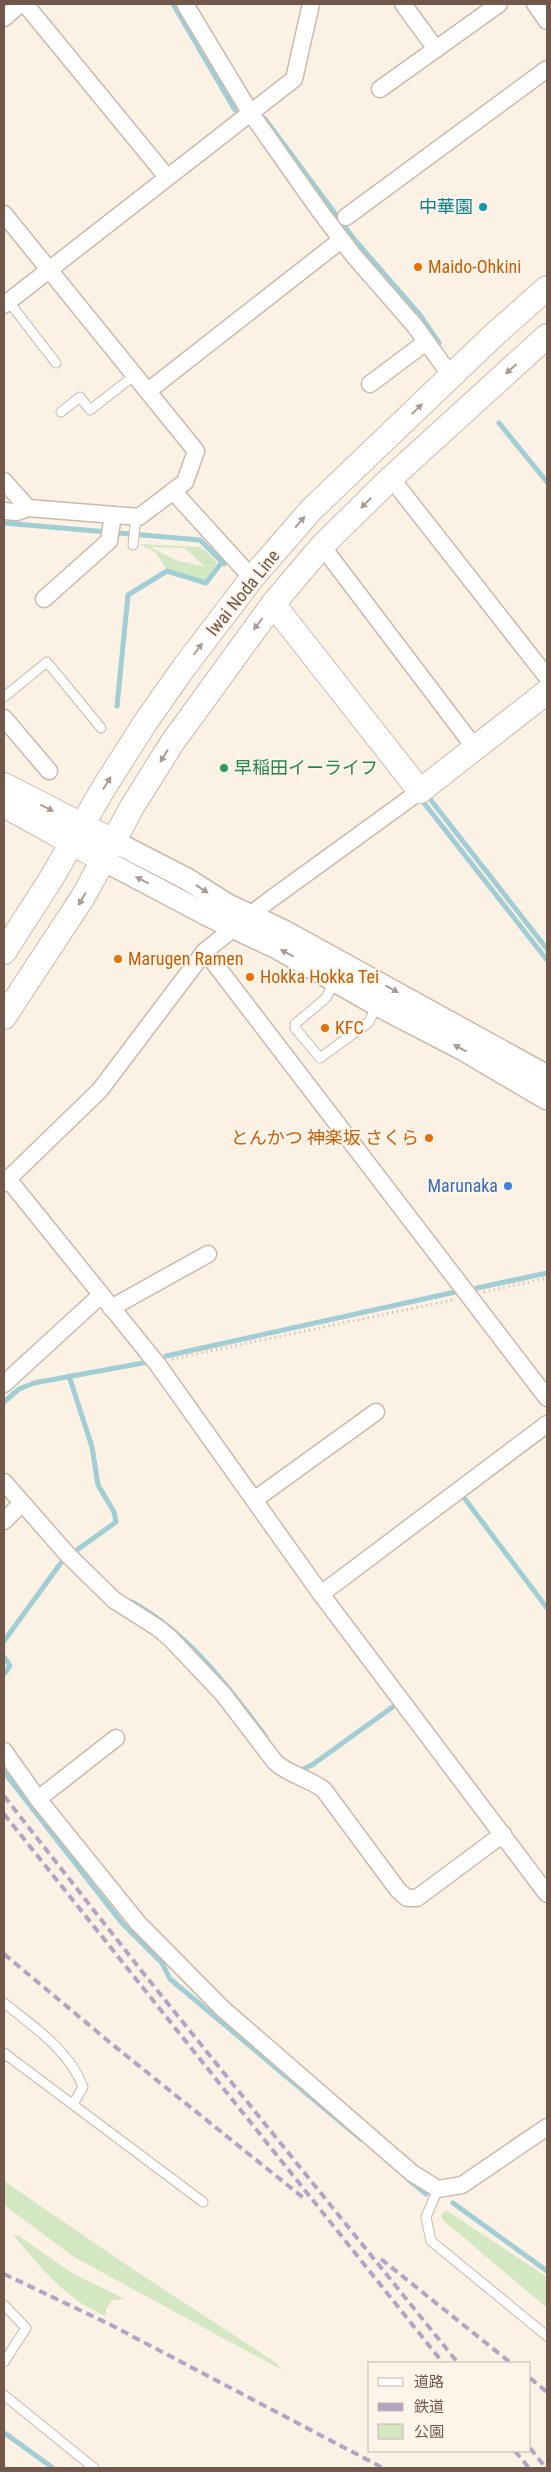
<svg xmlns="http://www.w3.org/2000/svg" width="551" height="2472" font-family="'Roboto Condensed','Noto Sans JP',sans-serif">
<style>
.green{fill:#d3e7c3;fill-rule:evenodd}
.lines{fill:none;stroke-linecap:round;stroke-linejoin:round}
.stream{stroke:#a1cdd4;stroke-width:5}
.service-casing{stroke:#cbb9ab;stroke-width:11}
.minor-casing{stroke:#cbb9ab;stroke-width:19}
.tertiary-casing{stroke:#cbb9ab;stroke-width:24}
.secondary-casing{stroke:#d0bbac;stroke-width:26}
.path{stroke:#d3b3a1;stroke-width:3;stroke-dasharray:1 4;stroke-linecap:butt}
.service{stroke:#fff;stroke-width:9}
.minor{stroke:#fff;stroke-width:16}
.tertiary{stroke:#fff;stroke-width:21}
.secondary{stroke:#fff;stroke-width:24}
.rail{stroke:#b4a4c3;stroke-width:4;stroke-dasharray:8 5;stroke-linecap:butt}
.oneway{fill:#aa9b93}
.culture-dot{fill:#0f9aa8;stroke:#fef5ea;stroke-width:2}
.food-dot{fill:#e8710a;stroke:#fef5ea;stroke-width:2}
.leisure-dot{fill:#2e9e5b;stroke:#fef5ea;stroke-width:2}
.shop-dot{fill:#3f7fe0;stroke:#fef5ea;stroke-width:2}
.labels{text-anchor:middle;stroke-width:4;stroke-linejoin:round;paint-order:stroke}
.culture-label{font-size:18px;fill:#0d838f;stroke:#fef5ea;text-anchor:end}
.food-label{font-size:18px;fill:#c56008;stroke:#fef5ea;text-anchor:start}
.street-label{font-size:18px;fill:#71584b;stroke:#fef5ea}
.leisure-label{font-size:18px;fill:#27864d;stroke:#fef5ea;text-anchor:start}
.shop-label{font-size:18px;fill:#366cbe;stroke:#fef5ea;text-anchor:end}
</style>
<rect width="100%" height="100%" fill="#fbf1e4"/>
<g class="green">
<path d="M139 544 200 547 207 552 217 563 206 580 167 570 155 552ZM150 547 185 548 205 567 176 560Z"/>
<polygon points="4,2181 134,2270 275,2362 282,2370 74,2257 4,2205"/>
<polygon points="446,2210 547,2277 547,2308 443,2220 441,2215"/>
<path d="M13 2235 19 2236 72 2273 125 2299 112 2300 106 2309V2316C63 2298 43 2269 13 2235Z"/>
</g>
<g class="lines">
<g class="stream">
<polyline points="173,4 235,110"/>
<polyline points="265,119 354,239 420,315 439,343"/>
<polyline points="499,423 547,482"/>
<polyline points="4,523 200,540 224,564"/>
<polyline points="117,706 128,595 167,571 206,583 222,562"/>
<polyline points="547,949 430,799 425,798 424,803 547,960"/>
<polyline points="477,1288 547,1273"/>
<polyline points="166,1356 455,1292"/>
<polyline points="4,1402 19,1389 34,1383 148,1362"/>
<polyline points="465,1499 547,1608"/>
<path d="M132 1602C188 1633 228 1686 266 1737"/>
<polyline points="4,1641 63,1560 116,1522 114,1512 98,1485 92,1447 69,1376"/>
<polyline points="4,1657 10,1666 4,1674"/>
<polyline points="298,1768 301,1770 312,1765 394,1706"/>
<polyline points="4,1772 121,1922 162,1963 170,1979 361,2139"/>
<polyline points="409,2180 426,2194"/>
<polyline points="453,2203 547,2271"/>
<polyline points="6,2434 53,2468"/>
</g>
<defs>
<g id="service">
<polyline points="9,302 56,363"/>
<polyline points="61,412 80,397 90,410 135,375"/>
<polyline points="133,545 136,517"/>
<polyline points="4,697 47,662 101,728"/>
<polyline points="334,982 326,998 295,1024 295,1028 320,1058 369,1022 377,1005"/>
<path d="M4 2003C33 2026 70 2051 83 2087L73 2104"/>
<polyline points="4,2053 203,2202"/>
<polyline points="438,2189 426,2217 431,2241 547,2336"/>
<polyline points="4,2305 26,2328 4,2362"/>
<polyline points="4,2395 94,2468"/>
</g>
<g id="minor">
<polyline points="25,4 167,177"/>
<polyline points="185,4 250,112 319,210 354,256 415,326 451,376"/>
<polyline points="403,4 436,49"/>
<polyline points="535,4 547,21"/>
<polyline points="4,18 20,4"/>
<polyline points="380,89 499,4"/>
<polyline points="4,214 196,451 185,482 139,517 28,508 17,512 4,511"/>
<polyline points="346,217 547,69"/>
<polyline points="4,305 294,79 311,4"/>
<polyline points="370,384 426,342"/>
<polyline points="148,391 341,240"/>
<polyline points="391,478 547,677"/>
<polyline points="4,481 28,508"/>
<polyline points="173,491 252,578"/>
<polyline points="322,546 475,748"/>
<polyline points="44,599 109,541 113,515"/>
<polyline points="4,718 49,771"/>
<polyline points="205,951 547,1398"/>
<polyline points="8,1179 158,1365 321,1594 547,1894"/>
<polyline points="4,1183 100,1090 205,951 267,902 420,791"/>
<polyline points="111,1308 208,1254"/>
<polyline points="4,1384 101,1295"/>
<path d="M4 1482 68 1555 114 1600 158 1628 170 1638 223 1694 275 1762C289 1775 309 1778 324 1790L398 1890 407 1898H417L503 1834"/>
<polyline points="254,1500 376,1412"/>
<polyline points="4,1521 21,1504"/>
<polyline points="321,1594 547,1424"/>
<polyline points="4,1751 38,1799 138,1923 223,2009 412,2173 438,2189 462,2185 547,2127"/>
<polyline points="38,1799 116,1738"/>
</g>
<g id="tertiary">
<polyline points="113,841 187,879 228,905 284,931 547,1076"/>
<polyline points="103,860 211,917 277,948 377,1005 462,1049 547,1099"/>
</g>
<g id="secondary">
<polyline points="273,604 420,791 547,692"/>
<polyline points="4,785 113,841"/>
<polyline points="4,805 103,860"/>
<polyline points="4,952 51,879 103,789 145,723 182,670 252,578 311,510 495,334 547,288"/>
<polyline points="4,1017 83,897 132,807 172,743 273,604 322,546 391,478 547,336"/>
</g>
</defs>
<use href="#service" class="service-casing"/>
<use href="#minor" class="minor-casing"/>
<use href="#tertiary" class="tertiary-casing"/>
<use href="#secondary" class="secondary-casing"/>
<g class="path">
<polyline points="484,1292 547,1278"/>
<polyline points="172,1359 452,1300"/>
</g>
<use href="#service" class="service"/>
<use href="#minor" class="minor"/>
<use href="#tertiary" class="tertiary"/>
<use href="#secondary" class="secondary"/>
<g class="rail">
<polyline points="4,1796 144,1974 458,2363"/>
<polyline points="4,1814 443,2363"/>
<polyline points="4,1954 113,2045 306,2200"/>
<polyline points="381,2259 511,2363"/>
<polyline points="4,2274 109,2324 383,2468"/>
<polyline points="530,2378 547,2392"/>
<polyline points="530,2448 546,2468"/>
<polyline points="515,2451 529,2468"/>
</g>
</g>
<defs><path id="oneway-solid" d="M-6-.8H1V-3.2L6.5 0L1 3.2V.8H-6Z" transform="scale(1.25)"/></defs>
<g class="oneway">
<use href="#oneway-solid" transform="translate(511 369) rotate(138)"/>
<use href="#oneway-solid" transform="translate(417 409) rotate(-44)"/>
<use href="#oneway-solid" transform="translate(366 503) rotate(135)"/>
<use href="#oneway-solid" transform="translate(300 522) rotate(-49)"/>
<use href="#oneway-solid" transform="translate(258 624) rotate(127)"/>
<use href="#oneway-solid" transform="translate(198 649) rotate(-53)"/>
<use href="#oneway-solid" transform="translate(164 756) rotate(122)"/>
<use href="#oneway-solid" transform="translate(107 783) rotate(-58)"/>
<use href="#oneway-solid" transform="translate(47 808) rotate(26)"/>
<use href="#oneway-solid" transform="translate(142 880) rotate(-152)"/>
<use href="#oneway-solid" transform="translate(202 889) rotate(33)"/>
<use href="#oneway-solid" transform="translate(82 899) rotate(121)"/>
<use href="#oneway-solid" transform="translate(287 953) rotate(-152)"/>
<use href="#oneway-solid" transform="translate(392 989) rotate(29)"/>
<use href="#oneway-solid" transform="translate(460 1048) rotate(-152)"/>
</g>
<circle class="culture-dot" cx="483" cy="207" r="5"/>
<g class="food-dot">
<circle cx="418" cy="267" r="5"/>
<circle cx="118" cy="959" r="5"/>
<circle cx="250" cy="977" r="5"/>
<circle cx="325" cy="1028" r="5"/>
<circle cx="429" cy="1138" r="5"/>
</g>
<circle class="leisure-dot" cx="224" cy="768" r="5"/>
<circle class="shop-dot" cx="508" cy="1186" r="5"/>
<g class="labels">
<g class="culture-label">
<text x="473" y="213">中華園</text>
</g>
<g class="food-label">
<text x="428" y="273">Maido-Ohkini</text>
<text x="128" y="965">Marugen Ramen</text>
<text x="260" y="983">Hokka Hokka Tei</text>
<text x="335" y="1034">KFC</text>
<text x="419" y="1144" text-anchor="end">とんかつ 神楽坂 さくら</text>
</g>
<g class="street-label">
<text transform="translate(243 593) rotate(-51)" y="6">Iwai Noda Line</text>
</g>
<g class="leisure-label">
<text x="234" y="774">早稲田イーライフ</text>
</g>
<g class="shop-label">
<text x="498" y="1192">Marunaka</text>
</g>
</g>
<rect width="551" height="2472" fill="none" stroke="#71584b" stroke-width="10"/>
<rect x="368" y="2362" width="162" height="90" fill="#fef5ea" stroke="#c6b6aa"/>
<rect x="378" y="2378" width="25" height="8" fill="#ffffff" stroke="#c6b6aa"/>
<text x="414" y="2387" font-size="15" fill="#71584b">道路</text>
<rect x="378" y="2403" width="25" height="8" fill="#b4a4c3" stroke="#c6b6aa"/>
<text x="414" y="2412" font-size="15" fill="#71584b">鉄道</text>
<rect x="378" y="2424" width="25" height="15" fill="#d3e7c3" stroke="#c6b6aa"/>
<text x="414" y="2437" font-size="15" fill="#71584b">公園</text>
</svg>
